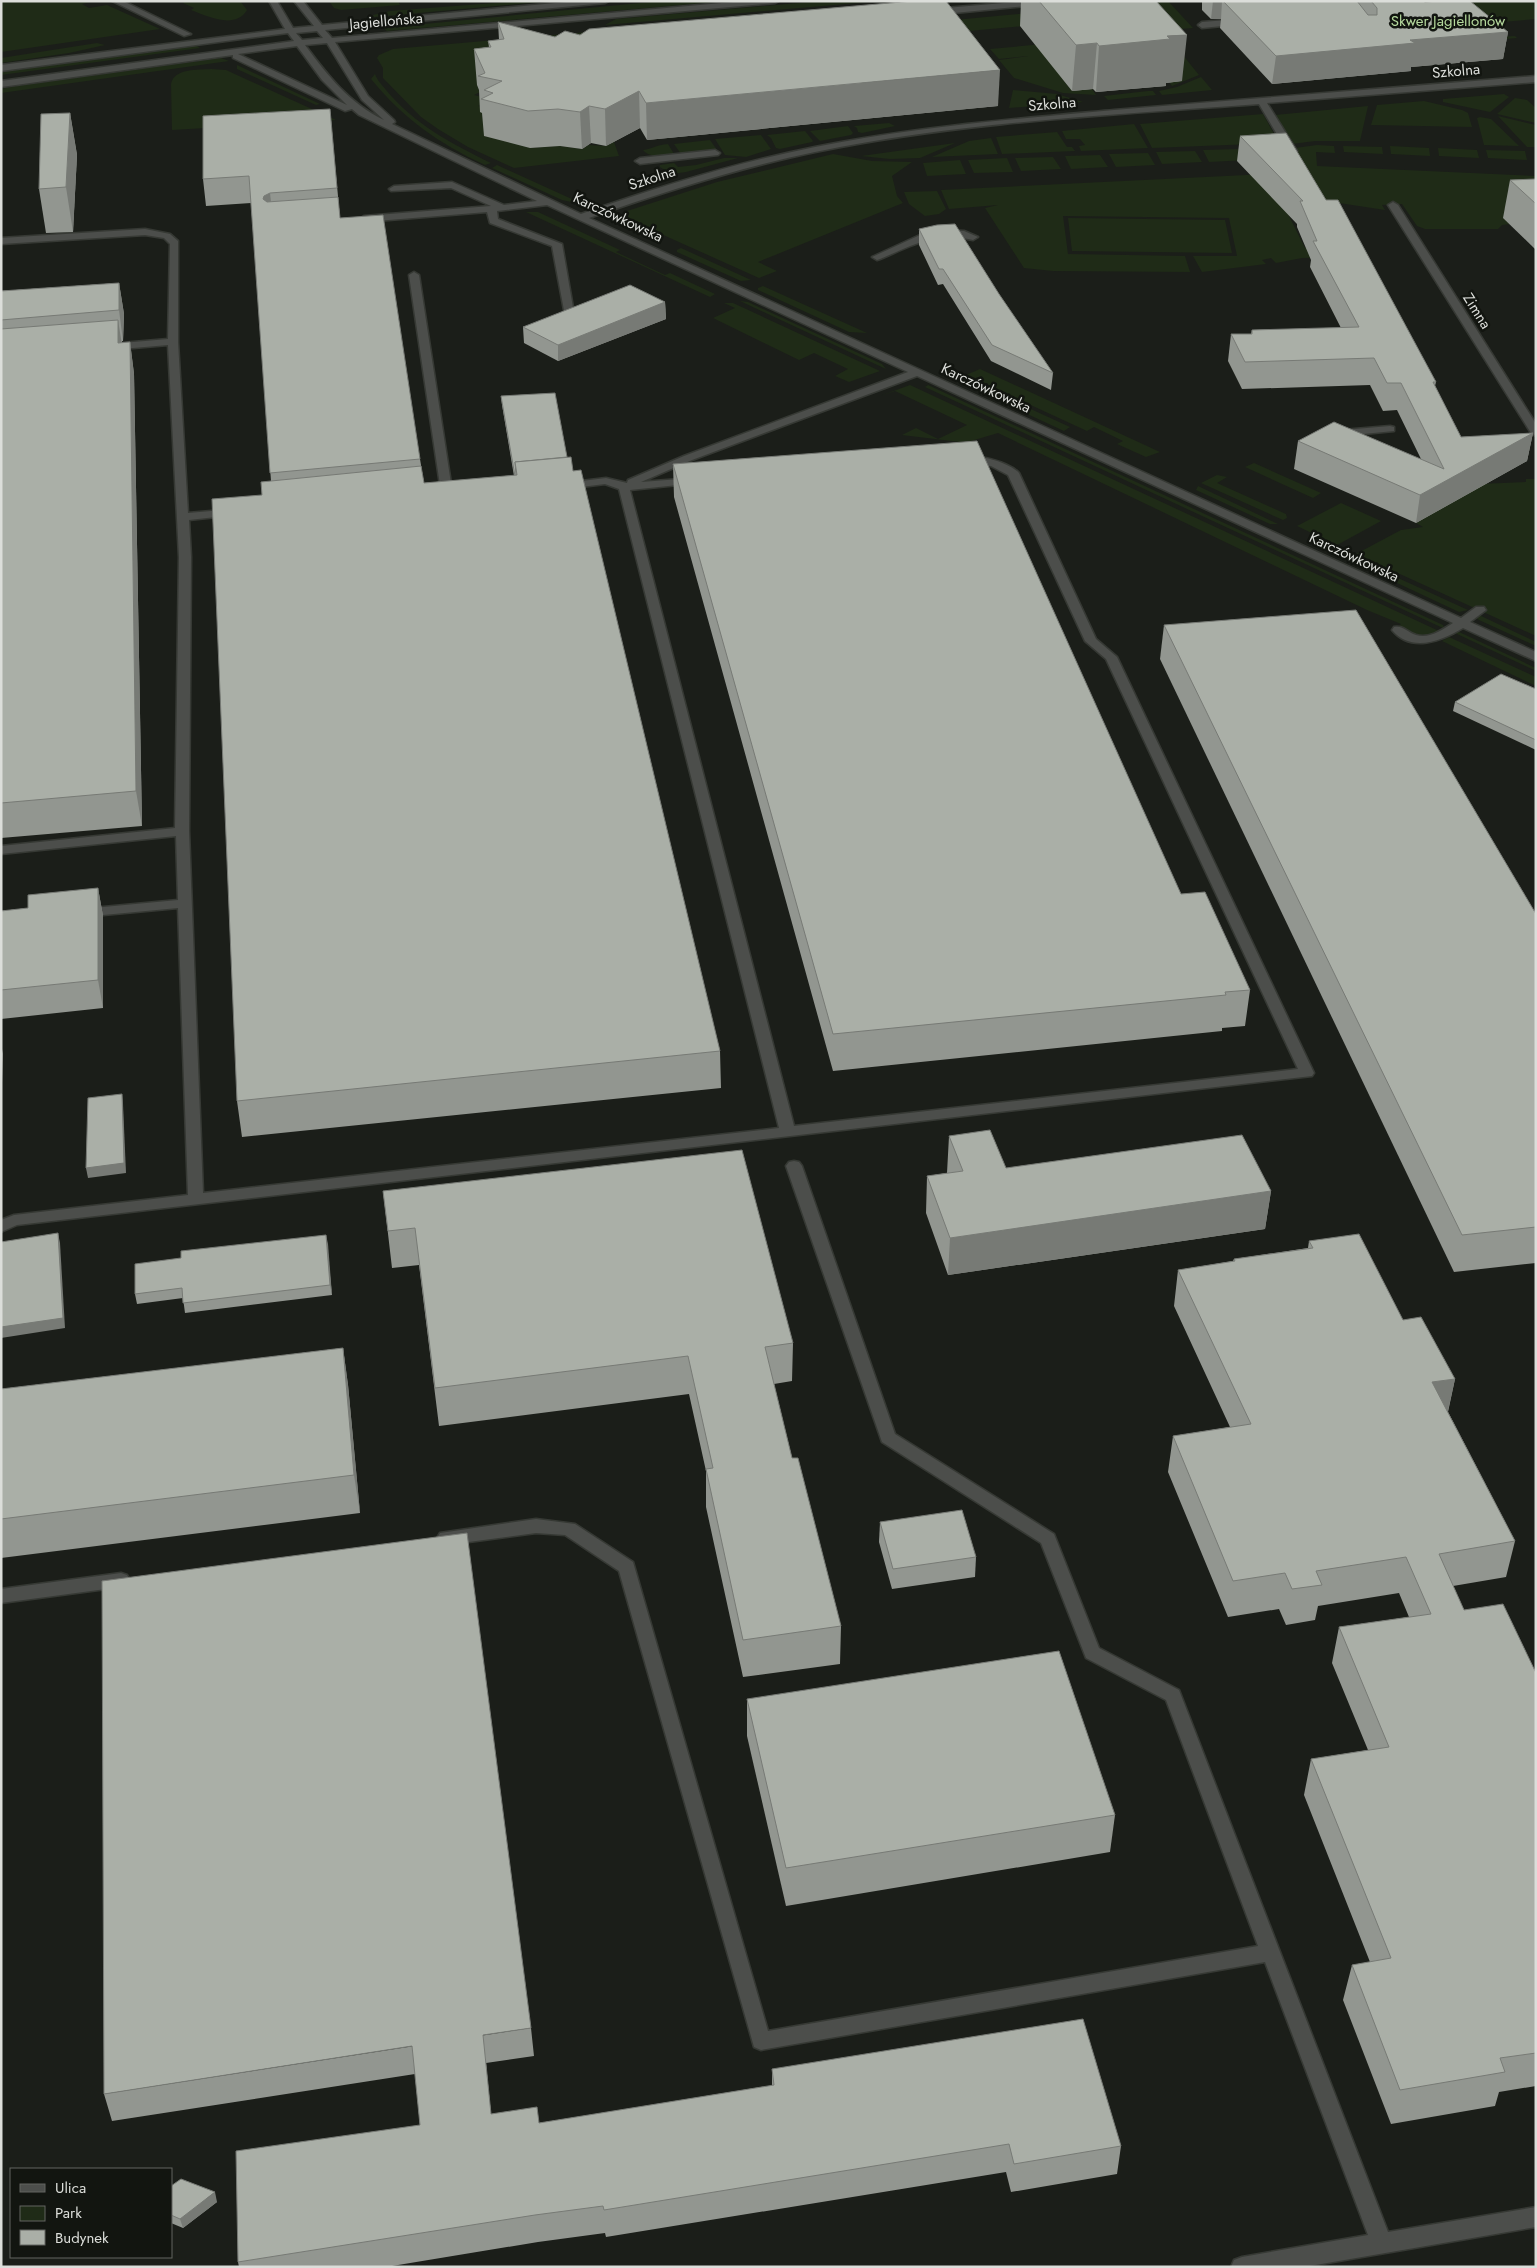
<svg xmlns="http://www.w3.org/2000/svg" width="1537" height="2268" font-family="Jost,sans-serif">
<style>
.green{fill:#1f2b17}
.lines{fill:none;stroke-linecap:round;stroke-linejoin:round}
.minor-casing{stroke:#363934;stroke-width:3}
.minor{fill:#4c4e4b;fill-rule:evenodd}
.wall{fill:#929690}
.shaded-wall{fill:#777a75}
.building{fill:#aaafa7;stroke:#777a75}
.labels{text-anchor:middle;stroke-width:5;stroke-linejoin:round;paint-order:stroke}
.far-street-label{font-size:15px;fill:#dcdeda;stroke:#121510}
.far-park-label{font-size:15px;fill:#b5d99d;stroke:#121510}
</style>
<rect width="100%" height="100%" fill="#1b1e19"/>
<g class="green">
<polygon points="1,1 95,1 82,4 89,8 107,5 160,29 1,52"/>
<path d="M185 1H240L247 10C235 30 207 16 191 10L194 8 183 3Z"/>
<polygon points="329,1 398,1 400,5 341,10 334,8"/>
<polygon points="518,1 552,1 374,17 373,15 390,11"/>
<polygon points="661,1 727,1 387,31 383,28"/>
<polygon points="821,1 880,1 605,25 616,19"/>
<polygon points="1157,1 1168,1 1193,28 1155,31 1158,14 914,36 933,22"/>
<polygon points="1399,1 1536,1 1536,19 1479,24 1496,37 1515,36 1517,38 1445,44"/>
<polygon points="588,32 477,85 480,92 474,95 482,97 485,103 478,106 487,109 501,140 520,142 530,148 560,146 582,149 588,145 606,146 614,142 619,156 514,168 468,147 438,129 421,117 383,78 383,68 377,58 379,55 393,49"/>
<polygon points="1165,33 1199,75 1172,86 1169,82 1182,81 1062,78 1072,91 1092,89 1096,95 1063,93 1014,78 999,60 1028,56 999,59 990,49"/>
<polygon points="97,43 105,45 69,53 1,63 1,58"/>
<polygon points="195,45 200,48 1,75 1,72"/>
<polygon points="221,58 229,61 1,93 1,89 17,86"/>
<polygon points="237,65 320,104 316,105 237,69"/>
<path d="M211 69 226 70 336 120 172 130 171 84C174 68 198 70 211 69Z"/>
<path d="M375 74C377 80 382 85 386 90 414 124 452 144 491 163L485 165C438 143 404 119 371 79Z"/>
<polygon points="1201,77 1212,90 1162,95 1159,91 1177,87"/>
<polygon points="1013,90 1057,94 1083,102 1009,108"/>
<polygon points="1148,91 1153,91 1156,95 1108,100 1104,96"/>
<polygon points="1504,94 1509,97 1490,112 1443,102 1443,99"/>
<polygon points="1515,98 1527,100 1536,108 1536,123 1497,114"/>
<polygon points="1424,101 1462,110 1468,113 1472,127 1371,125 1377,105"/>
<polygon points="1368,106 1360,141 1315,141 1292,144 1275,115"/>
<polygon points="1263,114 1279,143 1152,148 1140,124"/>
<polygon points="1498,116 1536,125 1536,147 1527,147"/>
<polygon points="1480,117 1491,119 1519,146 1484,145 1477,118"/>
<polygon points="889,123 895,126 862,133 858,132 857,128 854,126"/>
<polygon points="1134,124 1148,148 1081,151 1079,146 1085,145 1080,139 1066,139 1062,131"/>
<polygon points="848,126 853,133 851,135 820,141 810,131"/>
<polygon points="805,131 813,141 812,142 780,149 776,148 771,138 767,135"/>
<polygon points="1057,132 1067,147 1072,147 1075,151 1002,154 996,137"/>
<polygon points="761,135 771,149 746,157 725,155 715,139"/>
<polygon points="991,138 998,154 932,157 969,141"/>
<polygon points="710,140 717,150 681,154 674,144"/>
<polygon points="955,143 920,158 890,159 861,156"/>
<path d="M668 144 674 154C664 155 650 159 643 150 652 149 656 145 668 144Z"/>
<polygon points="1317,145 1334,146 1335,153 1316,152 1317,166 1536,176 1536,221 1502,225 1498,229 1425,229 1417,226 1402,204 1382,205 1385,210 1326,201 1295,148"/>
<polygon points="1343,146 1382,147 1383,154 1344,152"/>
<polygon points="1390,146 1429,148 1430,156 1391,154"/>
<polygon points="1438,148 1477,150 1479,158 1439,156"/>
<polygon points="1241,149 1248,160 1209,162 1203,150"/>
<polygon points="1486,150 1525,151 1527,160 1488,158"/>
<polygon points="1195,151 1202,162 1162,164 1156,152"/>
<polygon points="1148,153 1155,165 1116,167 1109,154"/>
<polygon points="833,154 872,161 912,162 892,176 897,196 903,203 758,262 777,271 759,278 621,216 624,212 717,182"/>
<polygon points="1100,155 1108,167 1071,169 1065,156"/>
<polygon points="1053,157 1061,169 1021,171 1015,158"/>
<polygon points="724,158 738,158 686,172 671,174 660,167 660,165 674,163 678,167 696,165"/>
<polygon points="1007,158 1013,172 974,173 968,160"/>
<polygon points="960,160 966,174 927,176 923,163"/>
<polygon points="497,165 585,205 562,200 492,168"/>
<polygon points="1286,173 1288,214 1305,248 1339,246 1344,257 1302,258 1276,263 1271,258 1262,260 1266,264 1202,272 1193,256 1237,256 1229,218 1063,216 1068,254 1185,256 1190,272 1053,271 1024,268 985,208 998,205 949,209 941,190"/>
<polygon points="937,191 946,209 939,214 925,216 909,204 904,192"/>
<polygon points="526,212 538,212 620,250 616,252 665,275 670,273 715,294 710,297"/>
<polygon points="1068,218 1225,220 1232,253 1072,251"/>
<polygon points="681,248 751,280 741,281 677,252 677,250"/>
<polygon points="763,286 867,333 849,332 758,290 758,288"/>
<polygon points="740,301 748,302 882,364 886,369"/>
<polygon points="724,303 733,303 880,371 849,382 835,376 848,369 814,353 799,360 713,318 735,308"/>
<polygon points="980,369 1160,452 1146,457 1117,444 1123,441 1094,427 1087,431 966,375"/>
<polygon points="954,374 1070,427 1064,431 948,377"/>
<path d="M910 385 1439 631C1425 642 1412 634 1399 626L1401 624 1367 610 998 433 971 441 960 442 902 435 916 428 938 439 967 425 895 391 880 396Z"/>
<polygon points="928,385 1443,625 1445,629 925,387"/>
<polygon points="1254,463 1321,493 1313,498 1245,467"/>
<polygon points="1217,475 1227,477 1217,483 1286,514 1287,518 1283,520 1201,483"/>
<polygon points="1526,479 1536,479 1536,636 1356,554 1401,530 1423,527 1416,523 1480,484 1526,482"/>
<polygon points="1198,486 1278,524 1270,524 1196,490"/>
<polygon points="1341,503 1381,521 1337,545 1297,526"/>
<polygon points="1350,556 1468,610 1459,612 1346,559"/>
<polygon points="1479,615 1536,642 1536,646 1479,620 1476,618"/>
<polygon points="1457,631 1536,668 1536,671 1455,633"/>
<polygon points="1449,637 1536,677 1536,686 1442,641"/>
</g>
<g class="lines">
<defs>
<g id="minor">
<polygon points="112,1 123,1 191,34 184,36"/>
<path d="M269 1H277L293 28 314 26 294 1H303L322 25 576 1H609L605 3 325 30 332 38 744 1H779L775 3 335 42 368 96 394 120 395 122 392 124 581 214C658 187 735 163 815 147 914 127 1014 119 1114 110 1255 98 1395 88 1536 76V82L1267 103 1297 151 1292 154 1287 151 1259 104C1111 115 960 122 815 152 738 168 663 192 589 218L1461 618 1476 607H1484L1486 610 1470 622 1536 652V661L1463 628C1442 641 1411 653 1392 630L1394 627C1403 625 1407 632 1416 635 1429 639 1442 630 1453 623L917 376 692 460 641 482 693 478 697 479 699 481 697 483 630 490 794 1126 1298 1069 1106 659 1085 641 1008 475 991 466 964 462 963 460C973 451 1010 463 1019 473L1096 639 1117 657 1314 1073 1312 1076 17 1225 1 1232V1220L14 1215 188 1195 178 908 82 917 75 913 82 909 178 900 176 836 1 854V846L175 828 179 557 168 345 110 350 105 347 110 344 168 339 170 244 164 238 145 235 1 244V238L145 229 170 234 178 241V342L188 513 234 509 240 512 234 515 189 520 191 557 189 831 203 1193 779 1128 619 489 605 484 565 489 559 486 565 483 606 478 627 483 628 480 684 456 908 372 547 205 497 211 498 219 562 244 575 319 574 321H566L552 246 490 223 487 212 364 222 359 219 364 216 491 206 451 188 391 191 389 189 394 186 452 182 504 205 537 201 359 115 352 109 345 111 233 58V55L1 87V81L294 41 288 33 256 37 1 71V65L285 29ZM317 31 323 38 302 40 296 33ZM327 43 362 100 384 120C349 103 328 76 305 45ZM297 46 322 80 347 105 238 54Z"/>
<polygon points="1026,1 1061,1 1057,3 934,15 930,12 934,9"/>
<polygon points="1240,19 1244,22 1243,24 1202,28 1198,25 1202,22"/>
<polygon points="715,150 720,153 718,155 640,164 635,161 640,158"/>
<polygon points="1393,202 1398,205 1536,424 1536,436 1531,433 1388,205"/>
<path d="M949 230 964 231 978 237 973 240C936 231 913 245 880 259L877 260 872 257 920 235Z"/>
<polygon points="414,272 419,275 452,490 461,496 455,499 441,492 409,275"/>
<polygon points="1390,426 1394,427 1394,431 1343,436 1338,433 1343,430"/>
<polygon points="794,1161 799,1162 802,1166 895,1434 1054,1534 1099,1648 1179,1690 1388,2232 1536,2207 1536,2227 1304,2267 1231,2267 1234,2260 1242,2257 1368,2235 1265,1962 761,2050 754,2047 619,1571 565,1535 536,1533 446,1545 440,1543 437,1538 440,1533 536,1519 575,1524 633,1562 768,2031 1258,1946 1166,1700 1086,1658 1041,1543 882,1442 786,1166 789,1162"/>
<polygon points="121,1573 127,1575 130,1580 127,1585 121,1587 1,1603 1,1589"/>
</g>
</defs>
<use href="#minor" class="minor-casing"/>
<use href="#minor" class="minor"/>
</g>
<g class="wall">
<polygon points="1021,1 1156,1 1182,81 1166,83 1166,86 1096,92 1093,89 1072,91 1020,26"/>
<polygon points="1202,1 1423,1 1425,2 1508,32 1503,59 1411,67 1411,71 1272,84 1220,28 1221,19 1211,19 1202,10"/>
<polygon points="498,22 555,37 580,35 998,106 647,140 640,128 606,146 591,143 582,149 560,146 530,148 484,136 482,113 480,112 479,90 477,85 474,49 489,47 488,41 499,40"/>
<polygon points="330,109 340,218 420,459 424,483 514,476 502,405 501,396 567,457 573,471 720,1051 721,1088 242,1137 237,1101 262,495 271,481 251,203 206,206 203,179"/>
<polygon points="70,113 77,155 73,232 46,233 39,189"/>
<polygon points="1240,136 1326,200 1436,382 1435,386 1461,437 1533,433 1527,461 1416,523 1294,469 1298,441 1421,459 1397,410 1383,411 1370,385 1242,389 1228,361 1231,334 1251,334 1252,330 1341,328 1310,267 1311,260 1297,227 1297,224 1237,161"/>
<polygon points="1536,179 1536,250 1503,218 1510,180"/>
<polygon points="919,229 1053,373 1051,390 991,361 943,284 938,285 919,245"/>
<polygon points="119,283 124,314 123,341 122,341 122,343 130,342 134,374 142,826 1,838 1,291"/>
<polygon points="665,302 666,319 558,361 524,343 523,327"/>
<polygon points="673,464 1181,894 1250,990 1245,1026 1222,1028 1222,1031 833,1071 674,497"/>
<polygon points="1164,625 1536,914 1536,1263 1454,1272 1160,659"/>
<polygon points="1536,689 1536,750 1453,711 1455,702"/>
<polygon points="98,888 103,916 103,1008 1,1019 1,911 28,908"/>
<polygon points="949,1136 1006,1168 1271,1191 1265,1229 948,1275 926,1213 927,1176 947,1173"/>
<polygon points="383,1191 793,1343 792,1381 774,1384 792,1458 841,1626 840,1664 743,1677 706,1507 706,1471 689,1394 439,1426 419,1265 392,1268"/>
<polygon points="326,1235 332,1295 185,1313 183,1298 137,1304 135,1294 181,1258"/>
<polygon points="1309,1241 1403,1320 1455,1379 1448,1412 1515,1541 1506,1577 1453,1586 1464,1610 1536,1673 1536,2086 1499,2092 1495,2106 1391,2124 1343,2000 1352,1965 1370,1962 1304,1795 1311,1759 1368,1750 1332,1663 1339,1627 1409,1617 1399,1593 1318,1606 1315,1620 1286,1625 1279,1609 1228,1617 1168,1472 1173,1436 1230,1427 1174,1306 1178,1270 1233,1261 1234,1259 1308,1248"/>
<polygon points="343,1348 348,1385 360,1513 1,1558 1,1389"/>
<polygon points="880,1522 976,1557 975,1577 892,1589 879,1542"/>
<polygon points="747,1699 1115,1815 1110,1852 786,1906 747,1736"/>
<polygon points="531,2028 534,2056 486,2063 491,2114 539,2123 772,2086 772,2069 1121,2146 1117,2174 1011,2192 1006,2172 606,2237 605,2233 538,2242 386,2267 239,2267 238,2262 420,2125 415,2074 112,2121 104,2094"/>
<polygon points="171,2186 217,2202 183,2228 171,2223"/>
</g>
<g class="shaded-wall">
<polygon points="1213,1 1222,1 1221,19 1211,19"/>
<polygon points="1508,32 1503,59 1411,67 1411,71 1272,84 1276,56 1410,40"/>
<polygon points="1187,35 1182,81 1166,83 1166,86 1096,92 1099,46 1167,36"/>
<polygon points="1097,43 1093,89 1072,91 1076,45"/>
<polygon points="1000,70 998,106 647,140 646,103"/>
<polygon points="639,91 640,128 606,146 605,109"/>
<polygon points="589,106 591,143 582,149 580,112"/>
<polygon points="70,113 77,155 73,232 66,187"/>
<polygon points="270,193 273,220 263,199 264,196"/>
<polygon points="119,283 124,314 123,341 119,310"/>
<polygon points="665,302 666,319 558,361 558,345"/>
<polygon points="118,320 123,351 118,343"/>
<polygon points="130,342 134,374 142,826 136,791"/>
<polygon points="1533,433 1527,461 1416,523 1420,495"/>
<polygon points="98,888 103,916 103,1008 98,980"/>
<polygon points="1,1044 3,1054 1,1110"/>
<polygon points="122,1094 123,1104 126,1173 88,1178 86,1168"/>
<polygon points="1271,1191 1265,1229 948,1275 950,1238"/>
<polygon points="58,1233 60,1243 65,1328 1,1338 1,1327"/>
<polygon points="326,1235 328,1244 332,1295 330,1285"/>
<polygon points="343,1348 348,1385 360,1513 354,1475"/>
<polygon points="1455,1379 1447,1415 1432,1382"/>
<polygon points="215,2192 217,2202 183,2228 180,2219"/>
</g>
<g class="building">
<polygon points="913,1 946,1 1000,70 646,103 639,91 605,109 589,106 580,112 558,109 528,111 481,99 493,93 484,90 502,81 478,76 485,73 474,49 491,47 488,41 504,39 498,22 555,37 565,31 580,35 589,29"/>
<polygon points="1039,1 1156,1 1187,35 1167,36 1170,39 1099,46 1097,43 1076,45"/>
<polygon points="1223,1 1357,1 1368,15 1377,15 1377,8 1371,1 1423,1 1425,2 1439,1 1470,1 1508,32 1410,40 1415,43 1276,56"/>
<polygon points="330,109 337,188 270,193 264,196 263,199 267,202 338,197 340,218 383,215 420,459 270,473 249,176 203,179 203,116"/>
<polygon points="70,113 66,187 39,189 41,114"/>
<polygon points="1286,133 1326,200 1338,200 1436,382 1433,382 1461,437 1533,433 1420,495 1298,441 1334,422 1444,469 1401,383 1387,383 1374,358 1245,362 1231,334 1252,334 1252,330 1359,327 1313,241 1317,241 1300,201 1303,201 1240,136"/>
<polygon points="1536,179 1536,204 1510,180"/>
<polygon points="955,224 999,294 1053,373 992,345 943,269 939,269 919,229 937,225"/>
<polygon points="119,283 119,310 1,320 1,291"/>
<polygon points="630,285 665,302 558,345 523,327"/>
<polygon points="118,320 118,343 130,342 136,791 1,803 1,329"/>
<polygon points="555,393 567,457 515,462 516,475 515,476 501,396"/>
<polygon points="977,441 1181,894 1205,892 1250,990 1225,992 1226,995 833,1034 673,464"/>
<polygon points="571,457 573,471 581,470 720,1051 237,1101 212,499 262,495 261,482 421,466 424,483 517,475 515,462"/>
<polygon points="1356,610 1536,914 1536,1227 1462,1235 1164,625"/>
<polygon points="1501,674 1536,689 1536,740 1455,702"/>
<polygon points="98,888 98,980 1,990 1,911 28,908 28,895"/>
<polygon points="122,1094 124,1163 86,1168 88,1098"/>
<polygon points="990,1130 1006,1168 1242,1135 1271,1191 950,1238 927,1176 963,1171 949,1136"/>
<polygon points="742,1150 793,1343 765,1347 792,1458 798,1458 841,1626 743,1640 706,1469 713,1468 688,1356 435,1388 415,1228 388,1231 383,1191"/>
<polygon points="58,1233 63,1318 1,1327 1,1242"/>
<polygon points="1359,1234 1403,1320 1421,1317 1455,1379 1432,1382 1515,1541 1439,1554 1464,1610 1503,1604 1536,1673 1536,2053 1500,2058 1505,2072 1400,2090 1352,1965 1391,1958 1311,1759 1389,1747 1339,1627 1431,1614 1406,1557 1316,1571 1322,1585 1292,1589 1285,1573 1233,1581 1173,1436 1251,1424 1178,1270 1235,1261 1234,1259 1313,1248 1309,1241"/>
<polygon points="326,1235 330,1285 183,1303 182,1288 135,1294 135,1264 181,1258 181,1251"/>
<polygon points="343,1348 354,1475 1,1519 1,1389"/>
<polygon points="962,1510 976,1557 893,1569 880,1522"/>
<polygon points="467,1533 531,2028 483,2035 491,2114 537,2107 539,2123 774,2085 772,2069 1083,2019 1121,2146 1014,2164 1009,2144 604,2210 603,2206 535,2215 238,2262 236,2151 420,2125 412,2046 104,2094 102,1581"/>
<polygon points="1059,1651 1115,1815 786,1868 747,1699"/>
<polygon points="181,2179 215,2192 180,2219 171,2215 171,2186"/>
</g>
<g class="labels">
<g class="far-street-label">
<text transform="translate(386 21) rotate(-5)" y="5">Jagiellońska</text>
<text transform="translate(1456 71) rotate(-5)" y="5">Szkolna</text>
<text transform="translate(1052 104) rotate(-5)" y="5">Szkolna</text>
<text transform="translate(652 178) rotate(-18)" y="5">Szkolna</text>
<text transform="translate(618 217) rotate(25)" y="5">Karczówkowska</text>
<text transform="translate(1477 311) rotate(58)" y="5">Zimna</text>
<text transform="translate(986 388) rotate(25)" y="5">Karczówkowska</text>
<text transform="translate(1354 557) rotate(25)" y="5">Karczówkowska</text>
</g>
<g class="far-park-label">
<text x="1448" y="26">Skwer Jagiellonów</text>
</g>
</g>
<rect width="1537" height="2268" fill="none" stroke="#dcdeda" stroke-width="5"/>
<rect x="10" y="2168" width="162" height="90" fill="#121510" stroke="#636561"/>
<rect x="20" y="2184" width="25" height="8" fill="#4c4e4b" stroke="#636561"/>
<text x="55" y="2193" font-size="15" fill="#dcdeda">Ulica</text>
<rect x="20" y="2206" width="25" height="15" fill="#1f2b17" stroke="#636561"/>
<text x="55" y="2218" font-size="15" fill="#dcdeda">Park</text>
<rect x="20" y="2230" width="25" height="15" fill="#aaafa7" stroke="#636561"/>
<text x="55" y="2243" font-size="15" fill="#dcdeda">Budynek</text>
</svg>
